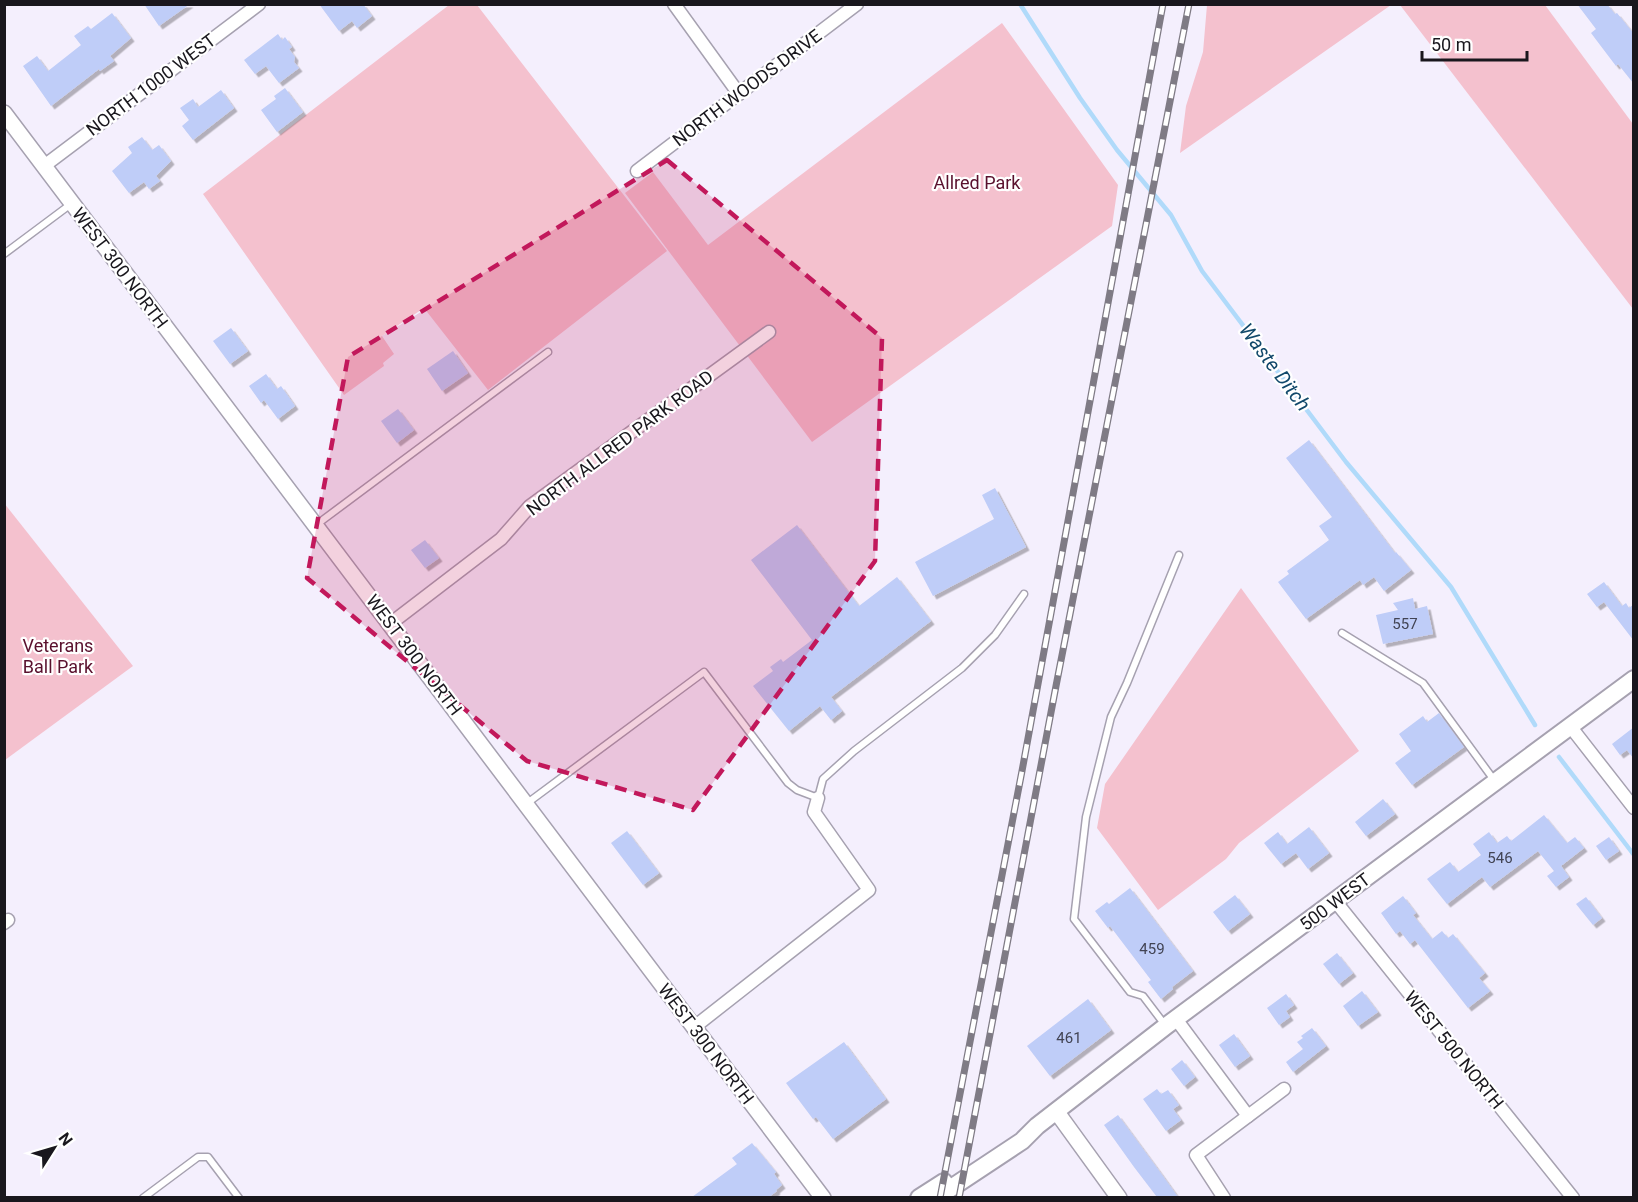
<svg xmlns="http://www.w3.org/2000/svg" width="1638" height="1202" font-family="Roboto,sans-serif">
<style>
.green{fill:#f4c1ce}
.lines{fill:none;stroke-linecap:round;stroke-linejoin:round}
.stream{stroke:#b0dafa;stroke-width:4.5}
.building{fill:#bfcdf8;filter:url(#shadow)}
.service-casing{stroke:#a6a1b0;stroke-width:9}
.minor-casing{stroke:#a6a1b0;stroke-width:15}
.tertiary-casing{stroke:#a6a1b0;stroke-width:18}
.secondary-casing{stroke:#a6a1b0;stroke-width:20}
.service{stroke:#fff;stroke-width:6}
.minor{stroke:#fff;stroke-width:12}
.tertiary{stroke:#fff;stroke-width:15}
.secondary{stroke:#fff;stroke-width:16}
.rail-casing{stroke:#7f7b85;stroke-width:7}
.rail{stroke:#fff;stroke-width:4.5;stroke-dasharray:14;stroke-linecap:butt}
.marked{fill:#c2185b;fill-opacity:0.2;stroke:#c2185b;stroke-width:4.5;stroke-dasharray:12 8;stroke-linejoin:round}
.labels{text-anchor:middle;stroke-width:4.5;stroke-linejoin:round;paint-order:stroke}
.number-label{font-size:15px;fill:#424454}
.street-label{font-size:18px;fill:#19171d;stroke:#fff}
.park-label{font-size:18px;fill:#59102d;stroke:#fff}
.water-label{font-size:20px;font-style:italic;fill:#12496b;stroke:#fff}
</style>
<defs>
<filter id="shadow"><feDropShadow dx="3.5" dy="3.5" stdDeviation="0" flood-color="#0004"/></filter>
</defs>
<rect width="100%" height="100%" fill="#f4effd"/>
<g class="green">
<polygon points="449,5 477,5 667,251 488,390 424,308 382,336 394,354 383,363 384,366 344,395 203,194"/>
<polygon points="1207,5 1207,4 1391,5 1180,153 1186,106 1203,52"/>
<polygon points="1400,5 1545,5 1633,124 1633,309"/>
<polygon points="1002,23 1118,185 1112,226 812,442 625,193 653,172 708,245"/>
<polygon points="4,503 133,666 5,760 4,760"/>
<polygon points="1241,588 1359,751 1239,843 1226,859 1158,910 1097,828 1105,784"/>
</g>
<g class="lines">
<g class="stream">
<polyline points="1020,4 1080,98 1117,150 1171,215 1202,271 1346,462 1451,587 1535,725"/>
<polyline points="1559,757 1634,855"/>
</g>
</g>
<g class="building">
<polygon points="144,4 190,4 159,26"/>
<polygon points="319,4 363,4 372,16 357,28 352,21 339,31"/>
<polygon points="1577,4 1607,4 1615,14 1617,13 1634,34 1634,84 1618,64 1616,66 1591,33 1596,29"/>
<polygon points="112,13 131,38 110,56 114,61 100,71 99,69 51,106 23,66 37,56 48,71 81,45 74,36 88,26 91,29"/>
<polygon points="278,34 282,40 285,37 292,47 289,49 295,57 294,62 299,68 279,83 266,66 255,74 244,60"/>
<polygon points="285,88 303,112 277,132 261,110 276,99 274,96"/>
<polygon points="221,90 234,108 193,140 182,126 189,120 180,108 193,99 198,107"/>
<polygon points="142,137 152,150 159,145 171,161 156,176 160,181 149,189 144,182 129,193 112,171 132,153 128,147"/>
<polygon points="231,328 248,351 230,364 213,341"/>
<polygon points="453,351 468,373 442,391 427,369"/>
<polygon points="266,374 277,389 281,386 295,406 278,419 264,400 261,403 249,386"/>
<polygon points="398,409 414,430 397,443 381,421"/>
<polygon points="1309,440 1395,553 1396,552 1411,570 1384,591 1374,577 1363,585 1360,580 1306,619 1278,582 1289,574 1287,571 1329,540 1319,526 1332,517 1286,458"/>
<polygon points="995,488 1026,547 933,596 915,562 994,519 982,495"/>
<polygon points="797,525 859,606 897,577 931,621 831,697 842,711 831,720 820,706 789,731 753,686 773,671 770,667 781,659 783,662 812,640 751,560"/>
<polygon points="425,540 439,558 425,568 411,550"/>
<polygon points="1604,582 1622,606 1626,603 1629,608 1634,604 1634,641 1604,602 1597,607 1587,594"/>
<polygon points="1413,598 1415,609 1427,606 1433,634 1383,644 1376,615 1398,610 1393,603"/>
<polygon points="1439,713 1464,747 1412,785 1395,763 1411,751 1399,734 1423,716 1427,722"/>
<polygon points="1634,727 1634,759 1627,750 1620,755 1612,744"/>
<polygon points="1383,799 1395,814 1366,836 1355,822"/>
<polygon points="1544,815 1567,843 1575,837 1584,848 1561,866 1569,877 1556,887 1547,876 1554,871 1538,851 1490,887 1482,877 1447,904 1427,879 1450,862 1458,872 1481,855 1473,844 1489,832 1497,843 1507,836 1511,841"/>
<polygon points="1309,827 1329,853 1308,869 1296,853 1281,864 1264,843 1278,832 1287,844"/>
<polygon points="627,831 659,873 643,885 611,843"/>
<polygon points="1609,837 1619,851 1606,860 1596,846"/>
<polygon points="1130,888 1193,971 1172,987 1173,989 1161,999 1148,982 1151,980 1110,926 1108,928 1095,911 1107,902 1109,904"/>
<polygon points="1235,895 1250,914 1228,931 1213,912"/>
<polygon points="1403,896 1416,913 1413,915 1432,939 1442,931 1448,938 1453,934 1485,973 1479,978 1490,991 1468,1008 1415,940 1410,944 1400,931 1396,934 1381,913"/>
<polygon points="1586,897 1602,918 1593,925 1576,904"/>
<polygon points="1337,953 1353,973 1339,984 1323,964"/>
<polygon points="1362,991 1378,1012 1358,1026 1343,1006"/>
<polygon points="1286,994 1294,1005 1286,1011 1290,1017 1279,1025 1267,1008"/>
<polygon points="1088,999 1111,1030 1050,1076 1027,1046"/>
<polygon points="1312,1028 1326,1046 1293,1072 1286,1062 1303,1049 1297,1042 1303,1038 1301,1036"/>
<polygon points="1234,1034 1250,1056 1235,1067 1219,1045"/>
<polygon points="844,1042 886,1099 833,1139 816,1117 813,1119 786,1083"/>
<polygon points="1182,1060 1195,1077 1184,1086 1171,1069"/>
<polygon points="1157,1089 1161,1094 1168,1090 1179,1105 1173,1109 1181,1120 1166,1131 1143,1099"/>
<polygon points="1118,1115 1160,1172 1178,1197 1157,1197 1134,1167 1104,1125"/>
<polygon points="752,1143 776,1172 774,1174 782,1185 776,1190 777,1191 769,1197 692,1197 737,1164 732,1158"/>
</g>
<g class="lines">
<defs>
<g id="service">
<polyline points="4,254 71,204"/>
<polyline points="316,525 548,352"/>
<polyline points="1342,633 1423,683 1494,780"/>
<polyline points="526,804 704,672 788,783 797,790 818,798 823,779 854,751 962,668 995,635 1024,594"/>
<polyline points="1165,1025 1143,996 1130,992 1074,919 1086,817 1111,717 1127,683 1179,555"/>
<polyline points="143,1198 198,1157 208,1157 239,1198"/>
</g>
<g id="minor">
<polyline points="674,4 739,94"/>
<polyline points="44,166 259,4"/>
<polyline points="637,171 857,4"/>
<polyline points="390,624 501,539 530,506 769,332"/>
<polyline points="1570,726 1634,808"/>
<polyline points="1336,902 1573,1198"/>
<polyline points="4,923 8,920"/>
<polyline points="1176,1019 1248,1116"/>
<polyline points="693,1028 869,890 814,812 818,798"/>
<polyline points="1224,1198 1196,1155 1284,1089"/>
</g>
<g id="tertiary">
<polyline points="4,113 823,1198"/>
<polyline points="1056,1111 1119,1198"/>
</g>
<g id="secondary">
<polyline points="919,1198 944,1182"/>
<polyline points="936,1198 1022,1141 1037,1126 1166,1026 1634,679"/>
</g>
</defs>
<use href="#service" class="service-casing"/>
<use href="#minor" class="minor-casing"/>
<use href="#tertiary" class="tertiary-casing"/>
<use href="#secondary" class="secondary-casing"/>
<use href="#service" class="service"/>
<use href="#minor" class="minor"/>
<use href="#tertiary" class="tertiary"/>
<use href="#secondary" class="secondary"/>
<defs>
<g id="rail">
<polyline points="940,1198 1022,771 1163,4"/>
<polyline points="959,1198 1056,686 1189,4"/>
</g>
</defs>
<use href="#rail" class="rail-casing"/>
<use href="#rail" class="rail"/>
</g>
<path class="marked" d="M667 160 882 338 875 561 693 810 527 761 307 578 348 357Z"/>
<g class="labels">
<g class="number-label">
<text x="1405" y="629">557</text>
<text x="1500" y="863">546</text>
<text x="1152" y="954">459</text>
<text x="1069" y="1043">461</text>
</g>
<g class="street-label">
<text transform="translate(151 85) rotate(-37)" y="6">NORTH 1000 WEST</text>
<text transform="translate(747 88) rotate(-37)" y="6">NORTH WOODS DRIVE</text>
<text transform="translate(120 268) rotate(53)" y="6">WEST 300 NORTH</text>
<text transform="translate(620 443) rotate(-37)" y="6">NORTH ALLRED PARK ROAD</text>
<text transform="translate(414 655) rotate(53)" y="6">WEST 300 NORTH</text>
<text transform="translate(1335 902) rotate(-37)" y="6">500 WEST</text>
<text transform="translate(706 1044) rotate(53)" y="6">WEST 300 NORTH</text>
<text transform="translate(1454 1050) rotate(51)" y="6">WEST 500 NORTH</text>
</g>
<g class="park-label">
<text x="977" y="189">Allred Park</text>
<text x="58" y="652">Veterans<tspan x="58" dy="21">Ball Park</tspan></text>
</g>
<g class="water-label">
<text transform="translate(1275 367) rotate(53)" y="7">Waste Ditch</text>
</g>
</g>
<rect width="1638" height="1202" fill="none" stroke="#19171d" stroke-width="12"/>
<g transform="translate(54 1148) rotate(53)" stroke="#ffffff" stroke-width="4.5" paint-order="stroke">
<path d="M0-4.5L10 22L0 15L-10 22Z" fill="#19171d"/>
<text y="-9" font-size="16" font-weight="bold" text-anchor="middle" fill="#19171d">N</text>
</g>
<path d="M1422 51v9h105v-9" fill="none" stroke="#19171d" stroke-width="3"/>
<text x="1431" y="51" font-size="18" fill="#19171d" stroke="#ffffff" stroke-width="4.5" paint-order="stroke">50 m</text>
</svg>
